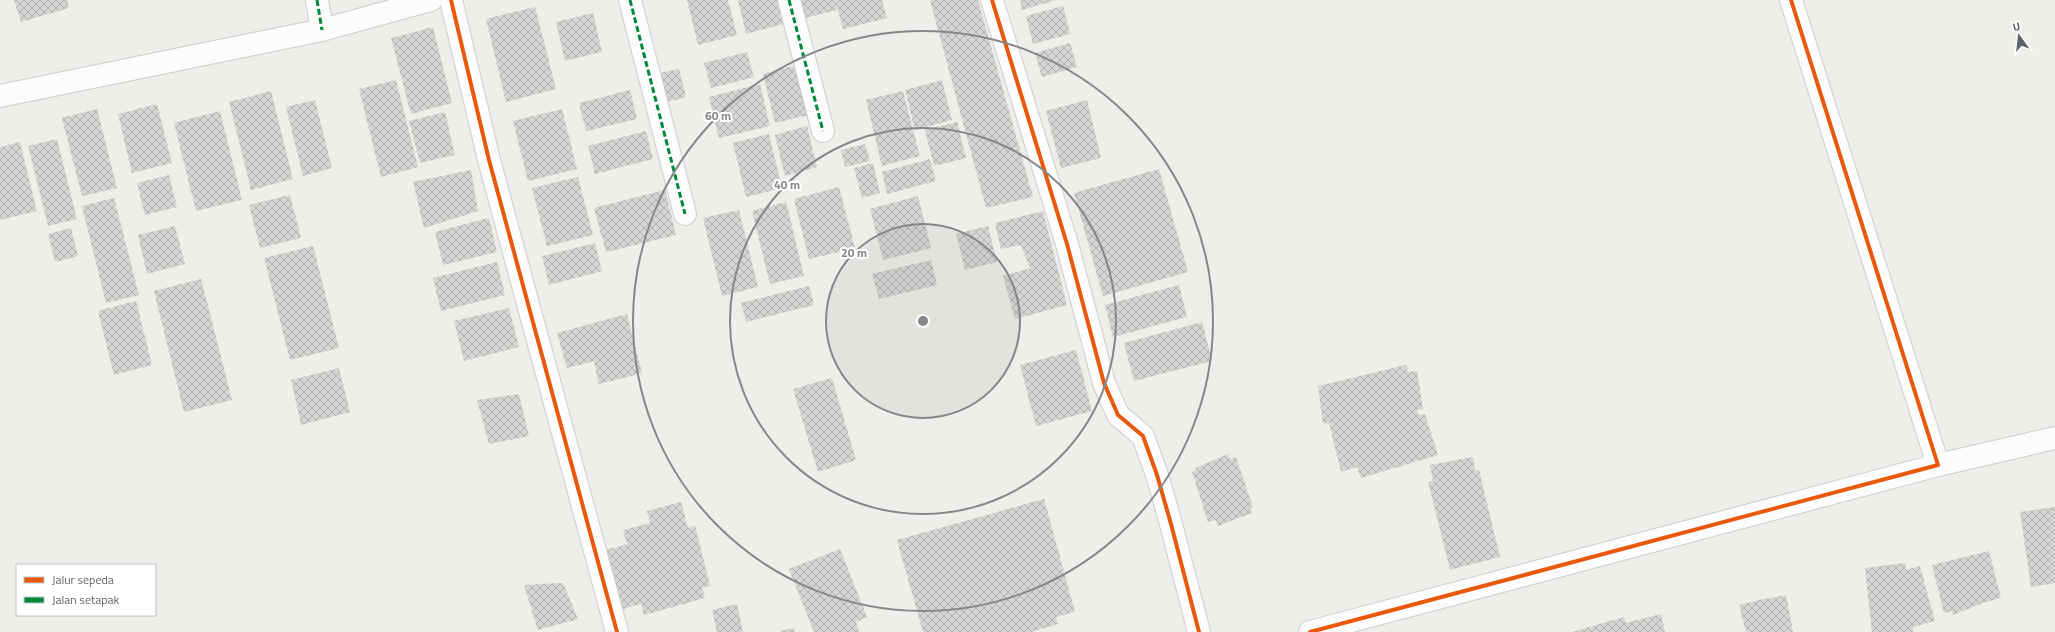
<svg xmlns="http://www.w3.org/2000/svg" width="2055" height="632" font-family="'Titillium Web',sans-serif">
<style>
.building{fill:url(#building-cross-hatch)}
.lines{fill:none;stroke-linecap:round;stroke-linejoin:round}
.minor-casing{stroke:#cbcccc;stroke-width:24}
.minor{stroke:#fdfcfc;stroke-width:22}
.quiet{stroke:#00873e;stroke-width:3;stroke-dasharray:6 3;stroke-linecap:butt}
.cycleway-casing{stroke:#fff;stroke-width:6}
.cycleway{stroke:#e8590c;stroke-width:4}
.ring{fill:none;stroke:#84888a;stroke-width:2}
.centre{fill:#84888a;stroke:#fff;stroke-width:2}
.ring-label{font-size:12px;text-anchor:middle;font-weight:bold;fill:#84888a;stroke:#fff;stroke-width:4;stroke-linejoin:round;paint-order:stroke}
</style>
<defs>
<pattern id="building-cross-hatch" width="8" height="8" patternUnits="userSpaceOnUse"><rect width="8" height="8" fill="#d6d5d3"/><path d="M0 0l8 8M0 8l8-8" fill="none" stroke="#b1b0af"/></pattern>
</defs>
<rect width="100%" height="100%" fill="#efeeea"/>
<g class="building">
<polygon points="14,0 67,0 69,8 21,22"/>
<polygon points="687,0 728,0 737,35 698,45"/>
<polygon points="738,0 781,0 787,23 746,34"/>
<polygon points="792,0 835,0 837,10 797,20"/>
<polygon points="835,0 882,0 887,18 843,29"/>
<polygon points="930,0 978,0 1033,197 986,208"/>
<polygon points="1020,0 1056,0 1022,10"/>
<polygon points="1063,6 1070,34 1033,44 1026,16"/>
<polygon points="535,7 556,89 506,102 486,19"/>
<polygon points="593,13 602,52 565,61 556,22"/>
<polygon points="433,27 452,103 411,114 391,38"/>
<polygon points="1070,43 1077,67 1042,77 1035,53"/>
<polygon points="747,52 754,77 711,88 704,63"/>
<polygon points="804,63 817,113 775,123 763,74"/>
<polygon points="679,69 686,97 667,102 660,73"/>
<polygon points="396,80 418,167 381,177 359,89"/>
<polygon points="942,80 952,120 915,130 905,90"/>
<polygon points="760,84 770,126 719,138 709,97"/>
<polygon points="630,90 637,119 586,131 579,103"/>
<polygon points="271,91 293,179 251,190 229,102"/>
<polygon points="903,91 920,156 882,166 866,100"/>
<polygon points="315,100 332,168 303,176 286,107"/>
<polygon points="1087,100 1101,158 1061,168 1046,111"/>
<polygon points="157,104 172,163 132,173 118,114"/>
<polygon points="97,109 117,188 82,196 62,118"/>
<polygon points="562,109 577,169 528,181 513,121"/>
<polygon points="220,111 242,200 196,211 174,123"/>
<polygon points="445,112 455,155 420,163 409,121"/>
<polygon points="957,122 966,158 934,166 925,130"/>
<polygon points="807,126 817,167 785,176 775,135"/>
<polygon points="646,131 653,159 595,174 588,146"/>
<polygon points="769,134 782,188 746,197 733,143"/>
<polygon points="57,139 77,219 48,226 28,146"/>
<polygon points="20,142 37,211 0,220 0,147"/>
<polygon points="865,144 870,161 845,167 841,150"/>
<polygon points="930,159 936,181 887,194 882,172"/>
<polygon points="873,163 880,193 862,198 854,168"/>
<polygon points="1159,169 1188,272 1103,296 1074,193"/>
<polygon points="471,170 478,211 424,228 413,182"/>
<polygon points="169,175 177,207 145,215 137,183"/>
<polygon points="578,177 593,235 547,246 532,188"/>
<polygon points="839,187 855,248 809,259 794,199"/>
<polygon points="665,190 676,235 606,252 594,208"/>
<polygon points="290,195 301,238 260,248 249,205"/>
<polygon points="918,196 931,248 883,260 870,209"/>
<polygon points="114,198 139,295 106,303 82,206"/>
<polygon points="786,202 804,276 770,284 752,211"/>
<polygon points="739,210 758,287 722,296 703,218"/>
<polygon points="1043,211 1067,305 1015,319 1003,276 1031,268 1030,268 1021,245 1001,249 995,223"/>
<polygon points="489,218 497,252 443,265 435,232"/>
<polygon points="175,226 185,264 147,274 138,235"/>
<polygon points="988,226 997,262 965,270 956,234"/>
<polygon points="71,228 78,256 55,262 48,234"/>
<polygon points="595,243 602,271 549,285 542,256"/>
<polygon points="313,246 339,348 290,360 264,258"/>
<polygon points="931,260 937,285 879,299 872,274"/>
<polygon points="497,262 505,295 441,311 433,278"/>
<polygon points="201,279 232,400 184,412 154,291"/>
<polygon points="1179,285 1187,317 1113,337 1105,305"/>
<polygon points="809,286 814,305 746,322 741,303"/>
<polygon points="136,301 152,365 114,375 98,311"/>
<polygon points="509,308 519,347 464,361 454,321"/>
<polygon points="627,314 642,373 599,384 594,361 567,368 557,333"/>
<polygon points="1202,322 1212,361 1134,381 1124,343"/>
<polygon points="1076,350 1092,411 1036,426 1020,365"/>
<polygon points="1406,365 1408,372 1417,371 1423,409 1417,410 1419,415 1425,414 1438,455 1361,478 1357,467 1341,472 1329,423 1323,424 1318,386"/>
<polygon points="339,368 350,412 301,425 291,380"/>
<polygon points="832,378 856,460 818,472 793,389"/>
<polygon points="519,394 529,436 489,444 477,400"/>
<polygon points="1228,454 1230,459 1236,457 1253,507 1250,508 1252,513 1218,526 1216,520 1208,522 1192,472 1196,470 1195,468"/>
<polygon points="1473,457 1475,471 1479,470 1500,557 1450,570 1428,482 1433,481 1430,465"/>
<polygon points="1044,499 1075,612 1056,617 1058,624 1031,632 923,632 897,540"/>
<polygon points="681,502 688,528 695,526 710,586 702,588 705,598 644,615 641,604 619,610 603,551 627,544 623,530 650,523 647,511"/>
<polygon points="2055,507 2055,583 2031,587 2020,512"/>
<polygon points="840,549 867,617 856,622 859,632 814,632 789,569"/>
<polygon points="1989,551 2001,598 1983,603 1953,615 1952,611 1944,613 1932,565"/>
<polygon points="1905,563 1906,570 1920,566 1935,621 1913,627 1913,632 1872,632 1865,568"/>
<polygon points="563,583 578,619 538,630 524,585"/>
<polygon points="1786,595 1793,632 1746,632 1739,605 1767,598 1767,599"/>
<polygon points="737,604 743,632 717,632 712,610"/>
<polygon points="1661,614 1665,632 1572,632 1624,617 1626,623"/>
<polygon points="794,628 795,632 781,632 781,631"/>
</g>
<g class="lines">
<defs>
<g id="minor">
<polyline points="317,0 322,30"/>
<polyline points="451,0 489,160 617,632"/>
<polyline points="630,0 685,214"/>
<polyline points="789,0 823,131"/>
<polyline points="992,0 1067,244 1104,383 1118,415 1143,436 1157,475 1171,524 1199,632"/>
<polyline points="0,96 322,30 431,0"/>
<polyline points="1938,465 2055,438"/>
<polyline points="1310,632 1938,465 1791,0"/>
</g>
</defs>
<use href="#minor" class="minor-casing"/>
<use href="#minor" class="minor"/>
<g class="quiet">
<polyline points="317,0 322,30"/>
<polyline points="630,0 685,214"/>
<polyline points="789,0 823,131"/>
</g>
<defs>
<g id="cycleway">
<polyline points="451,0 489,160 617,632"/>
<polyline points="992,0 1067,244 1104,383 1118,415 1143,436 1157,475 1171,524 1199,632"/>
<polyline points="1310,632 1938,465 1791,0"/>
</g>
</defs>
<use href="#cycleway" class="cycleway-casing"/>
<use href="#cycleway" class="cycleway"/>
</g>
<circle cx="923" cy="321" r="97" fill="#84888a" fill-opacity=".12"/>
<g class="ring">
<circle cx="923" cy="321" r="97"/>
<circle cx="923" cy="321" r="193"/>
<circle cx="923" cy="321" r="290"/>
</g>
<circle cx="923" cy="321" r="6" class="centre"/>
<g class="ring-label">
<text x="718" y="120">60 m</text>
<text x="787" y="189">40 m</text>
<text x="854" y="257">20 m</text>
</g>
<rect x="16" y="564" width="140" height="52" fill="#ffffff" stroke="#bfc1c3"/>
<rect x="24" y="577" width="20" height="6" fill="#e8590c" stroke="#bfc1c3"/>
<text x="52" y="584" font-size="12" fill="#5f6368">Jalur sepeda</text>
<rect x="24" y="597" width="20" height="6" fill="#00873e" stroke="#bfc1c3"/>
<text x="52" y="604" font-size="12" fill="#5f6368">Jalan setapak</text>
<g transform="translate(2019 36) rotate(345)" stroke="#ffffff" stroke-width="3" paint-order="stroke">
<path d="M0-3L7 15L0 10L-7 15Z" fill="#5f6368"/>
<text y="-6" font-size="11" font-weight="bold" text-anchor="middle" fill="#5f6368">U</text>
</g>
</svg>
